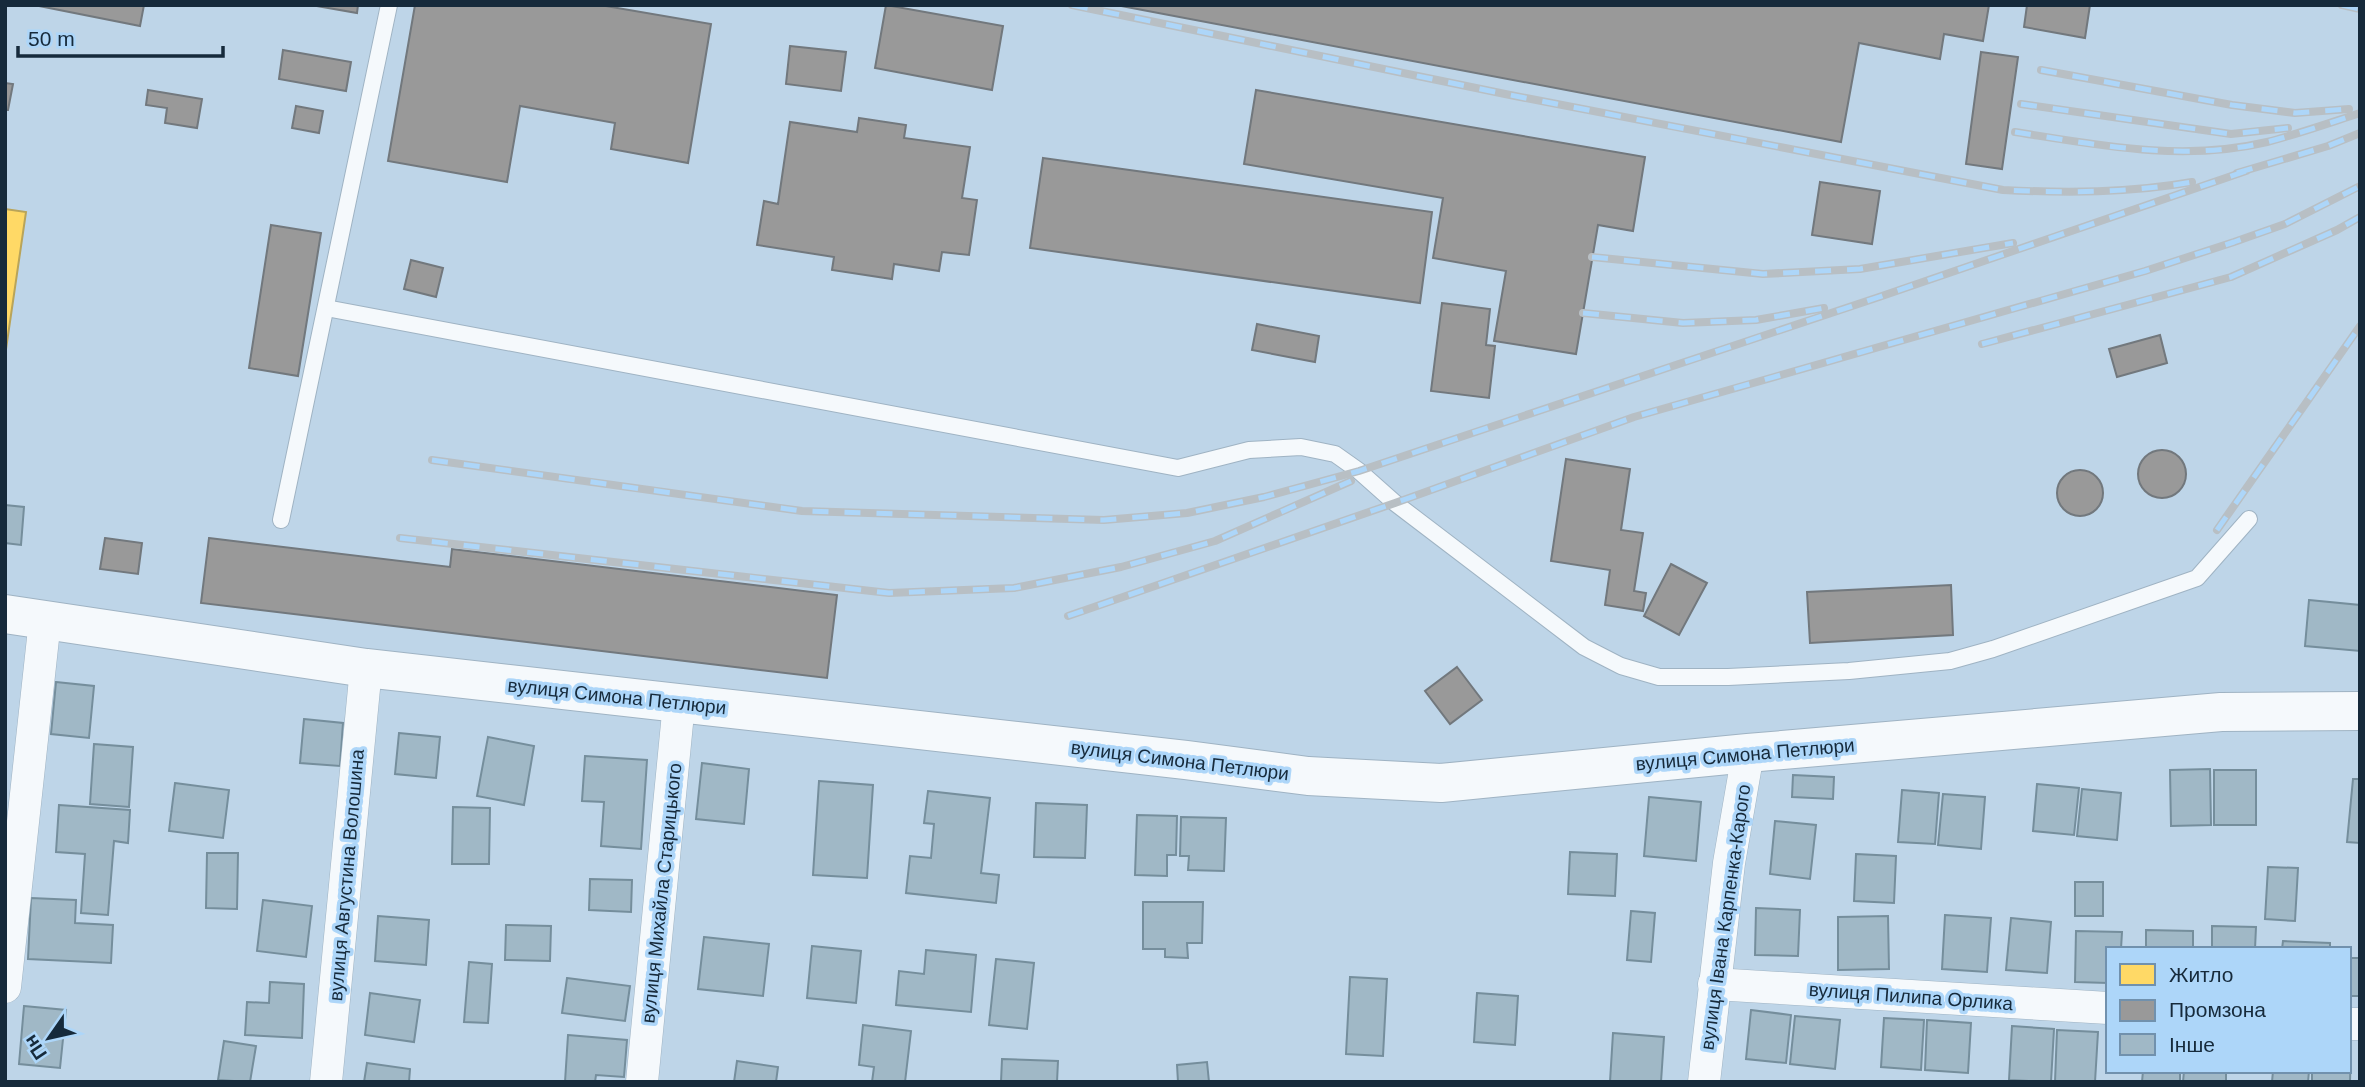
<svg xmlns="http://www.w3.org/2000/svg" width="2365" height="1087" font-family="Arial,sans-serif">
<style>
.homes{fill:#ffd966;stroke:#b9a459;stroke-width:2}
.industry{fill:#999;stroke:#72787d;stroke-width:2}
.building{fill:#a0b8c6;stroke:#758e9c;stroke-width:2}
.lines{fill:none;stroke-linecap:round;stroke-linejoin:round}
.service-casing{stroke:#9fb3c3;stroke-width:18}
.minor-casing{stroke:#9fb3c3;stroke-width:33}
.secondary-casing{stroke:#9fb3c3;stroke-width:40}
.service{stroke:#f5f9fc;stroke-width:16}
.minor{stroke:#f5f9fc;stroke-width:32}
.secondary{stroke:#f5f9fc;stroke-width:38}
.rail-casing{stroke:#b8bfc4;stroke-width:8}
.rail{stroke:#add6f9;stroke-width:5;stroke-dasharray:16;stroke-linecap:butt}
.labels{text-anchor:middle;stroke-width:7;stroke-linejoin:round;paint-order:stroke}
.street-label{font-size:19px;fill:#162a3b;stroke:#add6f9}
</style>
<rect width="100%" height="100%" fill="#bed5e8"/>
<polygon class="homes" points="5,209 26,212 5,356"/>
<g class="industry">
<polygon points="34,5 144,5 140,26"/>
<polygon points="311,5 358,5 357,13"/>
<polygon points="415,5 600,5 711,24 688,163 611,149 615,123 520,106 507,182 388,161"/>
<polygon points="886,5 1003,26 992,90 875,68"/>
<polygon points="1116,5 1989,5 1983,41 1944,34 1940,59 1859,43 1841,142"/>
<polygon points="2027,5 2090,5 2085,38 2024,27"/>
<polygon points="790,46 846,52 841,91 786,84"/>
<polygon points="283,50 351,62 346,91 279,79"/>
<polygon points="1981,52 2018,57 2002,169 1966,164"/>
<polygon points="5,83 13,84 8,110 5,110"/>
<polygon points="148,90 202,99 197,128 165,123 167,108 146,105"/>
<polygon points="1256,90 1645,157 1633,231 1598,225 1576,354 1494,341 1506,271 1433,258 1443,198 1244,164"/>
<polygon points="296,106 323,111 319,133 292,128"/>
<polygon points="859,118 906,125 904,138 970,147 962,198 977,200 969,255 942,252 939,271 894,264 892,279 832,270 834,257 757,245 764,201 778,204 790,122 857,132"/>
<polygon points="1043,158 1432,212 1420,303 1030,248"/>
<polygon points="1820,182 1880,191 1872,244 1812,235"/>
<polygon points="271,225 321,233 298,376 249,368"/>
<polygon points="411,260 443,268 436,297 404,289"/>
<polygon points="1442,303 1490,309 1486,345 1495,346 1489,398 1431,391"/>
<polygon points="1257,324 1319,336 1315,362 1252,350"/>
<polygon points="2160,335 2167,363 2117,377 2109,349"/>
<circle cx="2162" cy="474" r="24"/>
<polygon points="1566,459 1630,469 1621,530 1643,533 1634,591 1646,593 1643,611 1605,605 1610,570 1551,561"/>
<circle cx="2080" cy="493" r="23"/>
<polygon points="105,538 142,543 138,574 100,569"/>
<polygon points="209,538 450,567 452,549 837,595 827,678 201,603"/>
<polygon points="1671,564 1707,583 1679,635 1644,616"/>
<polygon points="1951,585 1953,635 1810,643 1807,592"/>
<polygon points="1457,667 1482,700 1450,724 1425,691"/>
</g>
<g class="building">
<polygon points="5,505 24,507 21,545 5,543"/>
<polygon points="2309,600 2360,605 2360,651 2305,646"/>
<polygon points="56,682 94,686 89,738 51,734"/>
<polygon points="304,719 343,723 340,766 300,763"/>
<polygon points="399,733 440,737 436,778 395,774"/>
<polygon points="488,737 534,746 524,805 477,796"/>
<polygon points="94,744 133,747 129,807 90,804"/>
<polygon points="585,756 647,760 641,849 601,846 604,802 582,801"/>
<polygon points="702,763 749,769 744,824 696,819"/>
<polygon points="2210,769 2211,825 2171,826 2170,770"/>
<rect x="2214" y="770" width="42" height="55"/>
<polygon points="1793,775 1834,777 1833,799 1792,797"/>
<polygon points="2353,779 2360,779 2360,843 2347,842"/>
<polygon points="819,781 873,785 867,878 813,875"/>
<polygon points="175,783 229,790 223,838 169,831"/>
<polygon points="2037,784 2079,788 2074,835 2033,831"/>
<polygon points="2082,789 2121,793 2117,840 2077,836"/>
<polygon points="1902,790 1939,793 1935,844 1898,842"/>
<polygon points="928,791 990,798 981,873 999,875 996,903 906,893 910,856 931,858 934,824 924,823"/>
<polygon points="1943,794 1985,797 1981,849 1938,845"/>
<polygon points="1649,797 1701,802 1696,861 1644,856"/>
<polygon points="1036,803 1087,805 1085,858 1034,857"/>
<polygon points="59,805 130,810 128,843 114,841 108,915 81,913 85,854 56,852"/>
<polygon points="453,807 490,808 489,864 452,864"/>
<polygon points="1137,815 1177,816 1176,855 1167,855 1167,876 1135,875"/>
<polygon points="1181,817 1226,818 1224,871 1188,870 1189,856 1180,856"/>
<polygon points="1775,821 1816,825 1810,879 1770,874"/>
<polygon points="1570,852 1617,854 1615,896 1568,894"/>
<polygon points="207,853 238,853 237,909 206,908"/>
<polygon points="1856,854 1896,856 1894,903 1854,901"/>
<polygon points="2268,867 2298,868 2295,921 2265,919"/>
<polygon points="590,879 632,880 631,912 589,910"/>
<rect x="2075" y="882" width="28" height="34"/>
<polygon points="31,898 76,900 75,923 113,925 111,963 28,959"/>
<polygon points="263,900 312,906 306,957 257,951"/>
<polygon points="1143,902 1203,902 1202,943 1187,943 1188,958 1165,957 1165,949 1143,949"/>
<polygon points="1756,908 1800,910 1798,956 1755,955"/>
<polygon points="1631,911 1655,913 1651,962 1627,960"/>
<polygon points="1945,915 1991,918 1987,972 1942,969"/>
<polygon points="378,916 429,920 426,965 375,961"/>
<polygon points="1888,916 1889,969 1838,970 1838,917"/>
<polygon points="2011,918 2051,922 2047,973 2006,970"/>
<polygon points="506,925 551,926 550,961 505,960"/>
<polygon points="2212,926 2256,927 2255,949 2212,949"/>
<polygon points="2146,930 2193,931 2193,949 2146,949"/>
<polygon points="2076,931 2122,932 2121,949 2108,949 2108,983 2075,982"/>
<polygon points="704,937 769,944 763,996 698,989"/>
<polygon points="2283,941 2330,943 2330,949 2282,949"/>
<polygon points="812,946 861,951 856,1003 807,998"/>
<polygon points="926,950 976,955 971,1012 896,1005 899,971 924,974"/>
<rect x="2349" y="958" width="11" height="38"/>
<polygon points="996,959 1034,963 1027,1029 989,1025"/>
<polygon points="469,962 492,964 488,1023 464,1022"/>
<polygon points="1350,977 1387,979 1383,1056 1346,1054"/>
<polygon points="567,978 630,986 625,1021 562,1013"/>
<polygon points="270,982 304,984 302,1038 245,1035 247,1002 269,1003"/>
<polygon points="370,993 420,1000 414,1042 365,1035"/>
<polygon points="1477,993 1518,996 1515,1045 1474,1042"/>
<polygon points="24,1006 66,1010 60,1068 19,1064"/>
<polygon points="1751,1010 1791,1015 1786,1063 1746,1059"/>
<polygon points="1795,1016 1840,1020 1835,1069 1790,1064"/>
<polygon points="1884,1018 1924,1020 1921,1070 1881,1067"/>
<polygon points="1927,1020 1971,1023 1968,1073 1925,1070"/>
<polygon points="863,1025 911,1031 905,1082 872,1082 874,1067 859,1065"/>
<polygon points="2012,1026 2054,1029 2051,1082 2009,1080"/>
<polygon points="2057,1030 2098,1032 2095,1082 2055,1082"/>
<polygon points="1613,1033 1664,1037 1661,1082 1610,1082"/>
<polygon points="568,1035 627,1040 624,1077 596,1075 595,1082 565,1082"/>
<polygon points="224,1041 256,1046 250,1082 218,1080"/>
<polygon points="2349,1047 2351,1047 2350,1082 2312,1082 2312,1071 2349,1071"/>
<polygon points="1002,1059 1058,1061 1057,1082 1001,1082"/>
<polygon points="737,1061 778,1067 776,1082 734,1082"/>
<polygon points="1207,1062 1209,1082 1178,1082 1177,1065"/>
<polygon points="367,1063 410,1069 409,1082 364,1082"/>
<polygon points="2143,1071 2180,1071 2180,1082 2142,1082"/>
<polygon points="2184,1071 2226,1071 2226,1082 2183,1082"/>
<polygon points="2273,1071 2309,1071 2308,1082 2272,1082"/>
</g>
<g class="lines">
<defs>
<g id="service">
<polyline points="326,308 1178,468 1249,450 1301,447 1335,454 1359,471 1395,503 1584,647 1621,666 1659,677 1728,677 1849,671 1950,661 1993,649 2197,578 2249,519"/>
<polyline points="281,520 389,5"/>
</g>
<g id="minor">
<polyline points="1714,984 2108,1008"/>
<polyline points="5,987 45,620"/>
<polyline points="2349,1024 2360,1024"/>
<polyline points="326,1082 366,668"/>
<polyline points="642,1082 679,703"/>
<polyline points="1704,1082 1729,863 1748,753"/>
</g>
<polyline id="secondary" points="5,614 366,668 1186,760 1308,776 1441,783 1748,753 2221,712 2360,711"/>
</defs>
<use href="#service" class="service-casing"/>
<use href="#minor" class="minor-casing"/>
<use href="#secondary" class="secondary-casing"/>
<use href="#service" class="service"/>
<use href="#minor" class="minor"/>
<use href="#secondary" class="secondary"/>
<defs>
<g id="rail">
<path d="M1072 5 1510 95 2003 190C2067 193 2129 193 2192 182"/>
<polyline points="2342,5 2360,9"/>
<polyline points="2041,70 2232,105 2295,113 2349,109"/>
<polyline points="2021,104 2231,134 2288,128"/>
<path d="M2015 132C2098 145 2183 162 2267 142 2298 134 2329 123 2360 113"/>
<polyline points="2237,173 2328,146 2360,133"/>
<polyline points="1592,257 1763,274 1860,269 2013,243"/>
<polyline points="1583,313 1683,323 1756,320 1824,308"/>
<polyline points="1982,344 2231,277 2337,230 2360,217"/>
<polyline points="432,460 802,511 1104,520 1187,513 1264,497 1359,471 1879,297 2246,171"/>
<polyline points="2217,530 2360,326"/>
<polyline points="400,538 889,593 1014,588 1121,567 1215,541 1351,481"/>
<polyline points="1068,616 1395,503 1634,417 2145,271 2234,242 2285,224 2360,186"/>
</g>
</defs>
<use href="#rail" class="rail-casing"/>
<use href="#rail" class="rail"/>
</g>
<g class="labels">
<g class="street-label">
<text transform="translate(617 696) rotate(6)" y="7">вулиця Симона Петлюри</text>
<text transform="translate(1745 754) rotate(-5)" y="7">вулиця Симона Петлюри</text>
<text transform="translate(1180 760) rotate(7)" y="7">вулиця Симона Петлюри</text>
<text transform="translate(346 875) rotate(-85)" y="7">вулиця Августина Волошина</text>
<text transform="translate(661 893) rotate(-84)" y="7">вулиця Михайла Старицького</text>
<text transform="translate(1725 917) rotate(-82)" y="7">вулиця Івана Карпенка-Карого</text>
<text transform="translate(1911 996) rotate(4)" y="7">вулиця Пилипа Орлика</text>
</g>
</g>
<rect width="2365" height="1087" fill="none" stroke="#162a3b" stroke-width="14"/>
<rect x="2106" y="947" width="245" height="126" fill="#add6f9" stroke="#7191ad" stroke-width="2"/>
<rect x="2120" y="964" width="35" height="21" fill="#ffd966" stroke="#7191ad" stroke-width="2"/>
<text x="2169" y="982" font-size="21" fill="#162a3b">Житло</text>
<rect x="2120" y="1000" width="35" height="21" fill="#999999" stroke="#7191ad" stroke-width="2"/>
<text x="2169" y="1017" font-size="21" fill="#162a3b">Промзона</text>
<rect x="2120" y="1034" width="35" height="21" fill="#a0b8c6" stroke="#7191ad" stroke-width="2"/>
<text x="2169" y="1052" font-size="21" fill="#162a3b">Інше</text>
<g transform="translate(49 1038) rotate(236)" stroke="#add6f9" stroke-width="5" paint-order="stroke">
<path d="M0-5L12 26L0 18L-12 26Z" fill="#162a3b"/>
<text y="-10" font-size="19" font-weight="bold" text-anchor="middle" fill="#162a3b">Пн</text>
</g>
<path d="M18 46v10h205v-10" fill="none" stroke="#162a3b" stroke-width="3.5"/>
<text x="28" y="46" font-size="21" fill="#162a3b" stroke="#add6f9" stroke-width="5" paint-order="stroke">50 m</text>
</svg>
